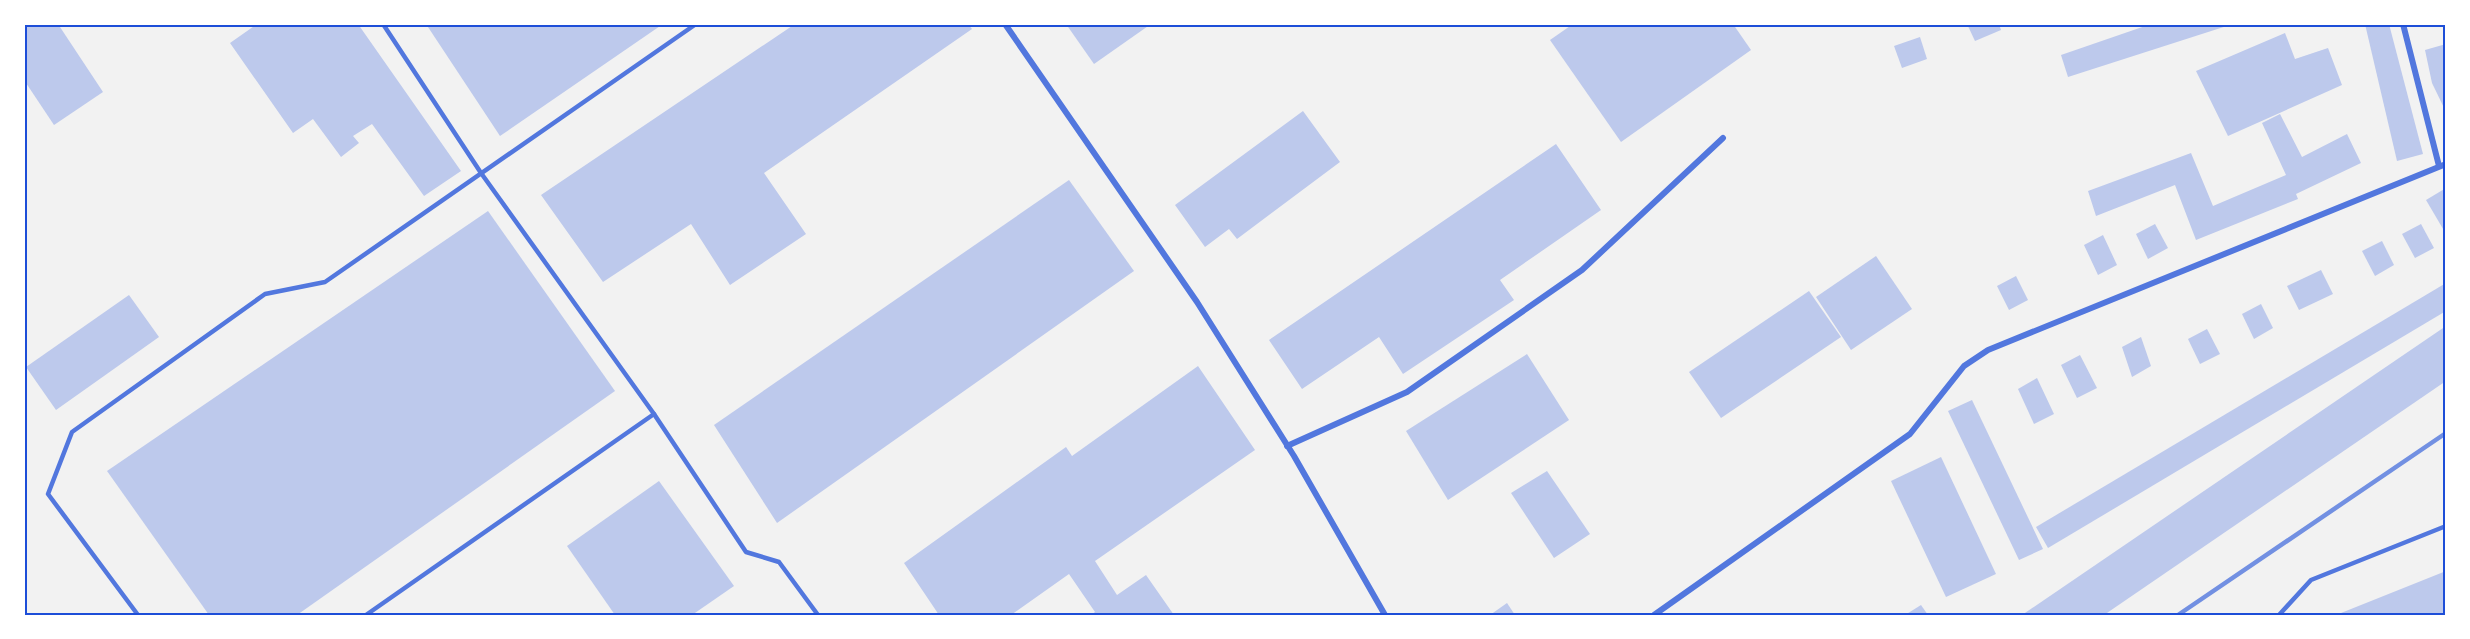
<svg xmlns="http://www.w3.org/2000/svg" width="2470" height="639" font-family="'Open Sans',sans-serif">
<style>
.building{fill:#bdc9ec}
.lines{fill:none;stroke-linecap:round;stroke-linejoin:round}
.service{stroke:#5277de;stroke-width:4.5}
.minor{stroke:#5277de;stroke-width:6}
.rail{stroke:#7290e2;stroke-width:4.5}
.neatline{fill:none;stroke:#1d4ed8;stroke-width:2}
</style>
<rect width="100%" height="100%" fill="#f2f2f2"/>
<g class="building">
<polygon points="24,24 58,24 103,92 54,125 24,80"/>
<polygon points="257,24 358,24 461,171 424,196 372,124 353,136 359,143 341,157 313,119 293,133 230,43"/>
<polygon points="426,24 663,24 500,136"/>
<polygon points="795,24 968,24 972,29 764,173 806,234 730,285 691,224 603,282 541,195"/>
<polygon points="1066,24 1151,24 1094,64"/>
<polygon points="1573,24 1733,24 1751,50 1621,142 1550,40"/>
<polygon points="1967,24 1999,24 2001,30 1975,41"/>
<polygon points="2151,24 2233,24 2068,77 2061,55"/>
<polygon points="2365,24 2389,24 2423,154 2397,161"/>
<polygon points="2285,33 2295,59 2328,48 2342,85 2228,136 2196,71"/>
<polygon points="1920,37 1927,59 1902,68 1894,46"/>
<polygon points="2446,44 2446,112 2432,83 2425,50"/>
<polygon points="1303,111 1340,162 1237,239 1229,229 1205,247 1175,205"/>
<polygon points="2280,114 2302,157 2347,134 2361,163 2296,194 2298,199 2196,240 2175,185 2096,216 2088,191 2191,153 2213,206 2286,175 2262,123"/>
<polygon points="1556,144 1601,210 1500,280 1514,300 1403,374 1379,337 1302,389 1269,340"/>
<polygon points="1069,180 1134,271 777,523 714,425"/>
<polygon points="2446,188 2446,234 2426,200"/>
<polygon points="488,211 615,391 297,615 209,615 107,471"/>
<polygon points="2155,224 2168,248 2148,259 2136,234"/>
<polygon points="2421,224 2434,248 2415,258 2402,234"/>
<polygon points="2103,235 2117,265 2098,275 2084,245"/>
<polygon points="2382,241 2394,265 2375,276 2362,251"/>
<polygon points="1876,256 1912,309 1851,350 1816,297"/>
<polygon points="2321,270 2333,294 2299,310 2287,286"/>
<polygon points="2016,276 2028,300 2009,310 1997,286"/>
<polygon points="2446,283 2446,311 2048,548 2036,527"/>
<polygon points="1809,291 1841,337 1721,418 1689,372"/>
<polygon points="129,295 159,337 56,410 26,367"/>
<polygon points="2261,304 2273,328 2254,339 2242,314"/>
<polygon points="2446,326 2446,381 2104,615 2022,615"/>
<polygon points="2207,329 2220,354 2200,364 2188,339"/>
<polygon points="2141,337 2151,366 2132,377 2122,347"/>
<polygon points="1527,354 1569,420 1448,500 1406,431"/>
<polygon points="2080,355 2097,388 2077,398 2061,365"/>
<polygon points="1198,366 1255,450 1095,561 1117,595 1146,575 1174,615 1091,615 1095,612 1069,574 1011,615 939,615 904,563 1066,447 1072,456"/>
<polygon points="2037,378 2054,414 2034,424 2018,389"/>
<polygon points="1972,400 2043,549 2019,560 1948,411"/>
<polygon points="1941,457 1996,574 1946,597 1891,481"/>
<polygon points="1547,471 1590,534 1554,558 1511,493"/>
<polygon points="659,481 734,586 692,615 615,615 567,546"/>
<polygon points="2446,571 2446,615 2336,615"/>
<polygon points="1507,603 1515,615 1490,615"/>
<polygon points="1921,605 1928,615 1905,615"/>
</g>
<g class="lines">
<g class="service">
<polyline points="383,24 481,173 654,414 746,552 779,562 818,615"/>
<polyline points="138,615 48,494 72,432 265,294 325,282 696,24"/>
<polyline points="366,615 654,414"/>
<polyline points="2279,615 2311,580 2446,526"/>
</g>
<g class="minor">
<polyline points="1005,24 1197,302 1294,456 1385,615"/>
<polyline points="2403,24 2439,166"/>
<polyline points="1287,446 1407,392 1582,270 1723,138"/>
<polyline points="1654,615 1910,434 1964,366 1988,350 2446,164"/>
</g>
<polyline class="rail" points="2178,615 2446,433"/>
</g>
<rect width="2470" height="639" fill="none" stroke="#ffffff" stroke-width="51"/>
<rect x="26" y="26" width="2418" height="588" class="neatline"/>
</svg>
